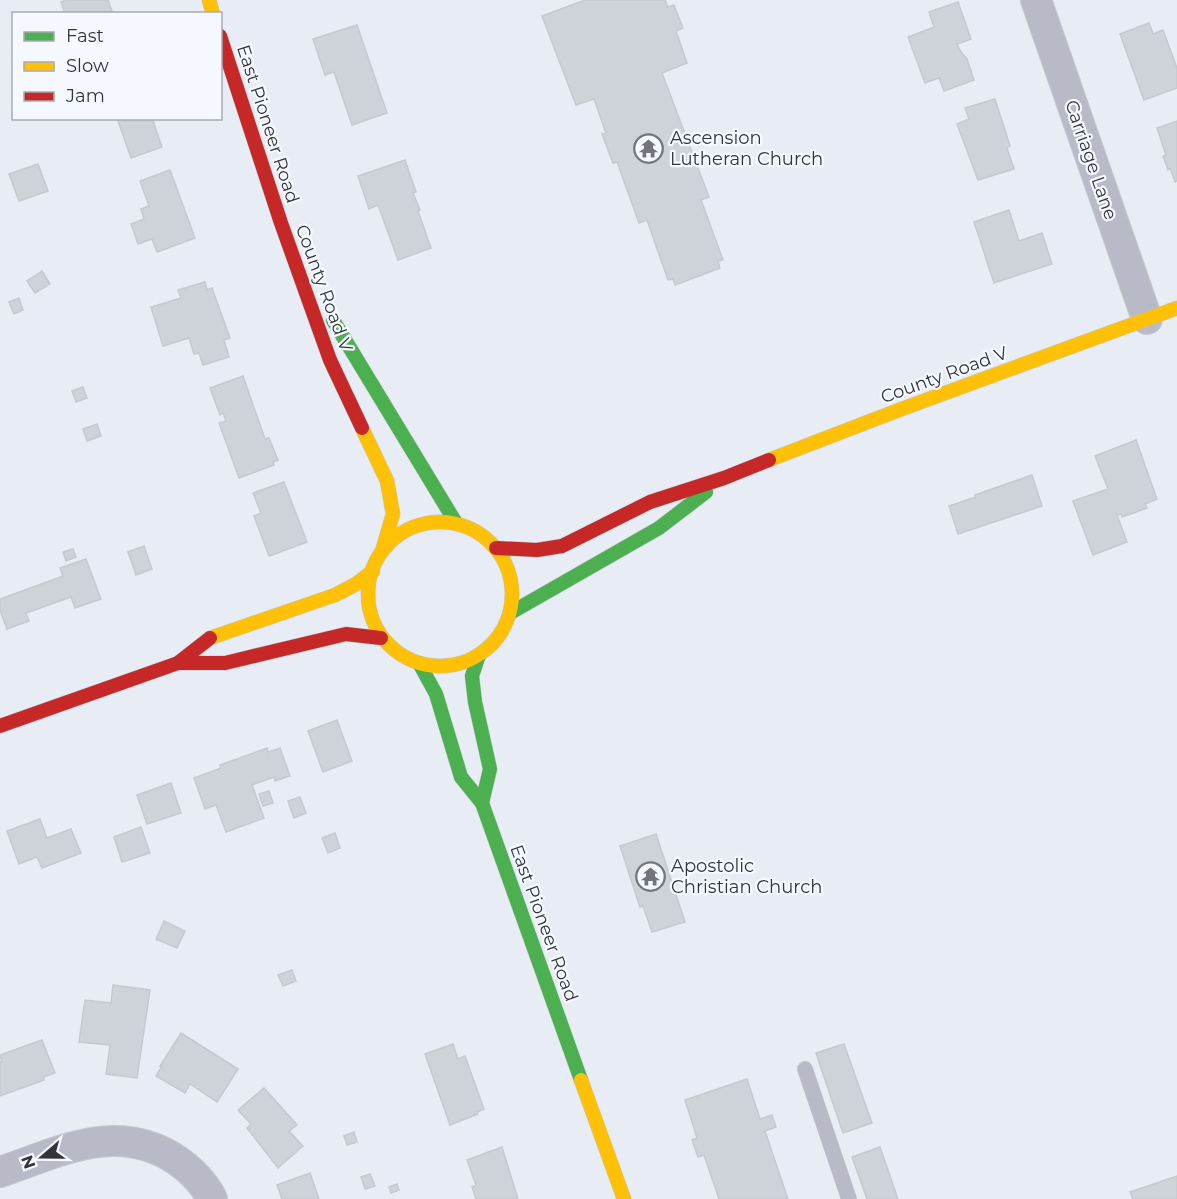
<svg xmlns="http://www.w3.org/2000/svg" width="1177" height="1199" font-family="Montserrat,sans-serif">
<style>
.building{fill:#ced3d9;stroke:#c5cad0;stroke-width:1.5}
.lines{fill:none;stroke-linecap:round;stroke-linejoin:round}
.lane-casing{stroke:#c4c9cf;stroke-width:16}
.street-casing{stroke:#c4c9cf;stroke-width:32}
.fast-casing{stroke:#c4c9cf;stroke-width:15}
.slow-casing{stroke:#c4c9cf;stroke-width:15}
.jam-casing{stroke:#c4c9cf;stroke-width:15}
.lane{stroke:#b8bbc7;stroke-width:15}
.street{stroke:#b8bbc7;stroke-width:30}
.fast{stroke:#4caf50;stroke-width:14}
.slow{stroke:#ffc107;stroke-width:14}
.jam{stroke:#c62828;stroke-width:14}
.labels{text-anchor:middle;stroke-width:4.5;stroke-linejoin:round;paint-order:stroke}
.street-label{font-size:18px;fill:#32363b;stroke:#f5f9ff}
.poi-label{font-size:18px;fill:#32363b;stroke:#f5f9ff;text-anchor:start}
</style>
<rect width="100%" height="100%" fill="#e8edf5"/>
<g class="building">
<polygon points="66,0 108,0 112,11 105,14 65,14 61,2"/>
<polygon points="585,0 665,0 668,7 674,5 683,28 676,31 687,63 662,73 709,197 701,200 723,260 718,261 720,268 675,285 673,279 668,280 647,220 639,223 617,162 613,163 602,134 606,133 594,99 576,105 542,16"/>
<polygon points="958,2 971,39 957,44 961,52 967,59 974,80 944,91 939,78 925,83 908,37 934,27 929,12"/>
<polygon points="1149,23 1153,34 1163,30 1177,68 1177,88 1144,100 1120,34"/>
<polygon points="357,25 387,113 352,125 334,72 325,75 313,39"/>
<polygon points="995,99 1010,146 1007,148 1014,169 978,180 957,124 969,119 965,108"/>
<polygon points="117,118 152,118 162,147 131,158"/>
<polygon points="1177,121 1177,181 1175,182 1170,168 1168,170 1163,156 1166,155 1157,128"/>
<polygon points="405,160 416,192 413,193 420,210 418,211 431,248 398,260 378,205 369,209 358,176"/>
<polygon points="38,164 48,191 19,201 9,174"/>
<polygon points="170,170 195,238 157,252 152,239 138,244 131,224 144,219 141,209 149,206 140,181"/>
<polygon points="1009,210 1019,241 1042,233 1052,264 994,283 974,222"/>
<polygon points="42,271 50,284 35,293 27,281"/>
<polygon points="205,282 207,290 212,288 230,338 224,340 229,357 203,365 199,353 194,354 189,338 163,346 151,307 181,298 178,290"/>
<polygon points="19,298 23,310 14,314 9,302"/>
<polygon points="243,376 265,439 269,438 278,460 273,462 274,465 239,478 219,423 226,421 223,413 220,415 210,388"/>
<polygon points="83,387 87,398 76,402 72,391"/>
<polygon points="97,424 101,436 87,441 83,429"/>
<polygon points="1136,440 1157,499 1145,504 1147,508 1122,517 1121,514 1117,515 1127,542 1093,555 1073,501 1108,489 1095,456"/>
<polygon points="1032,475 1042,506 958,534 949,506 976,497 975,495"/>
<polygon points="284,482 307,542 269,556 254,516 261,513 253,493"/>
<polygon points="144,546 152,569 136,575 128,552"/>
<polygon points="73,549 76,557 66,561 63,552"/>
<polygon points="86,559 101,599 75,608 71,597 26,613 29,621 7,629 0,610 0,599 63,576 60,568"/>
<polygon points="337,720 352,761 323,772 308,731"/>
<polygon points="267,748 268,752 280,748 290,776 275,781 274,777 252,785 264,818 226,832 216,805 205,809 194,778 221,768 220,765"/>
<polygon points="171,783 181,813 147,824 137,795"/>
<polygon points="269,791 273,803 263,806 259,794"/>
<polygon points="300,797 306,813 294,818 288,801"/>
<polygon points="40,819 47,838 71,829 81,853 42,868 37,857 19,864 7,831"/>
<polygon points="141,827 150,853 122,862 114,837"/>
<polygon points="335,833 340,848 328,853 322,838"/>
<polygon points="656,834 685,922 652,932 643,906 640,907 620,846"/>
<polygon points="164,921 185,931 177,948 156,939"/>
<polygon points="292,970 296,981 283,986 278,975"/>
<polygon points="113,985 150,990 137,1078 106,1074 110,1045 79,1042 85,1000 111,1003"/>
<polygon points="181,1033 238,1069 217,1102 190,1084 185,1093 156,1076 162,1066 160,1066"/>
<polygon points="42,1040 55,1073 43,1077 44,1080 0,1096 0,1062 2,1062 0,1055"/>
<polygon points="453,1044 458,1059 465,1056 484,1109 477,1112 478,1114 450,1125 425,1054"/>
<polygon points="844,1044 872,1123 843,1133 816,1053"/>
<polygon points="747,1079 760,1119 772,1115 776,1127 765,1131 788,1199 719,1199 704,1155 698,1157 692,1140 697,1138 685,1100"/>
<polygon points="264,1088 297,1125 289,1131 303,1146 278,1168 247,1128 251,1124 238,1110"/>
<polygon points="354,1132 357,1142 347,1145 344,1136"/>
<polygon points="502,1147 518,1199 476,1199 472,1187 476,1185 467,1160"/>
<polygon points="880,1147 898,1199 867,1199 852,1157"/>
<polygon points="310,1173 319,1199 282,1199 277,1185"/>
<polygon points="370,1174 375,1186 365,1189 361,1177"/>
<polygon points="1177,1176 1177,1199 1133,1199 1130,1192"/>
<polygon points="397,1184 399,1190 391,1193 389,1187"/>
</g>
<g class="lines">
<defs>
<polyline id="lane" points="805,1069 849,1199"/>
<g id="street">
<polyline points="1036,0 1147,319"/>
<path d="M0 1172C59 1152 116 1121 175 1159 190 1169 204 1183 212 1199"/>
</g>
<g id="fast">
<polyline points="333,320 456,523"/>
<polyline points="512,612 659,528 706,492"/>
<polyline points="479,655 472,676 475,702 490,769 482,803 581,1080"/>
<polyline points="419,663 436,694 461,777 482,803"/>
</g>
<g id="slow">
<polyline points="209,0 213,14"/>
<polyline points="362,428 387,481 393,514 383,548"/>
<polyline points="769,460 899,410 1177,308"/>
<circle cx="440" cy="594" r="72"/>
<polyline points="210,638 335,595 356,584 373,571"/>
<polyline points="581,1080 624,1199"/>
</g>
<g id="jam">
<polyline points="220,36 281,223 330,360 362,428"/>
<polyline points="496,548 537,550 562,546 650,502 724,478 769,460"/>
<polyline points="178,663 225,663 346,634 381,638"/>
<polyline points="0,726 178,663 210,638"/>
</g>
</defs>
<use href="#lane" class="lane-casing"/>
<use href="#street" class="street-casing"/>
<use href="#fast" class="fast-casing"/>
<use href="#slow" class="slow-casing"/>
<use href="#jam" class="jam-casing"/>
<use href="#lane" class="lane"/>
<use href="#street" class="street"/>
<use href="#fast" class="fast"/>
<use href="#slow" class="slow"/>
<use href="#jam" class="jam"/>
</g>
<defs>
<symbol id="temple-ring" viewBox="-11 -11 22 22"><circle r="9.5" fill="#f5f9ff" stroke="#72767c" stroke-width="1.5"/><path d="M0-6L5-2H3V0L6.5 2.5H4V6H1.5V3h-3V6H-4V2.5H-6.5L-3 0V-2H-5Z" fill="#72767c"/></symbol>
</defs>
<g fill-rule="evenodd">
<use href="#temple-ring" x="632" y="132" width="33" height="33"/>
<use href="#temple-ring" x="634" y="860" width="33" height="33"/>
</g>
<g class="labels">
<g class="street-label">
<text transform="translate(268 124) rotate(72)" y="6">East Pioneer Road</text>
<text transform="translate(1091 160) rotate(71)" y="6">Carriage Lane</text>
<text transform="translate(324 288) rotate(70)" y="6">County Road V</text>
<text transform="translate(944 375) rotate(-20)" y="6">County Road V</text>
<text transform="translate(544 923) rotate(70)" y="6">East Pioneer Road</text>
</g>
<g class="poi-label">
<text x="670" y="144">Ascension<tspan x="670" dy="21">Lutheran Church</tspan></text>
<text x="671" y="872">Apostolic<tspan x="671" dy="21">Christian Church</tspan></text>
</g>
</g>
<rect x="12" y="12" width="210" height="108" fill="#f5f9ff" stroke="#a7abb1" stroke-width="1.5"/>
<rect x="24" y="32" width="30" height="9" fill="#4caf50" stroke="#a7abb1" stroke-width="1.5"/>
<text x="66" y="42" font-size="18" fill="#32363b">Fast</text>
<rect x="24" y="62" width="30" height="9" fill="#ffc107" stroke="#a7abb1" stroke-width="1.5"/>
<text x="66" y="72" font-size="18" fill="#32363b">Slow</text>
<rect x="24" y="92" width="30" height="9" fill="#c62828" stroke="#a7abb1" stroke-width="1.5"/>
<text x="66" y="102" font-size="18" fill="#32363b">Jam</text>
<g transform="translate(42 1157) rotate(250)" stroke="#f5f9ff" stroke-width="4.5" paint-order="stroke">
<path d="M0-4.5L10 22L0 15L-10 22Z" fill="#32363b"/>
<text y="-9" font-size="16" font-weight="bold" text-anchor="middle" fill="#32363b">N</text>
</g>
</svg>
